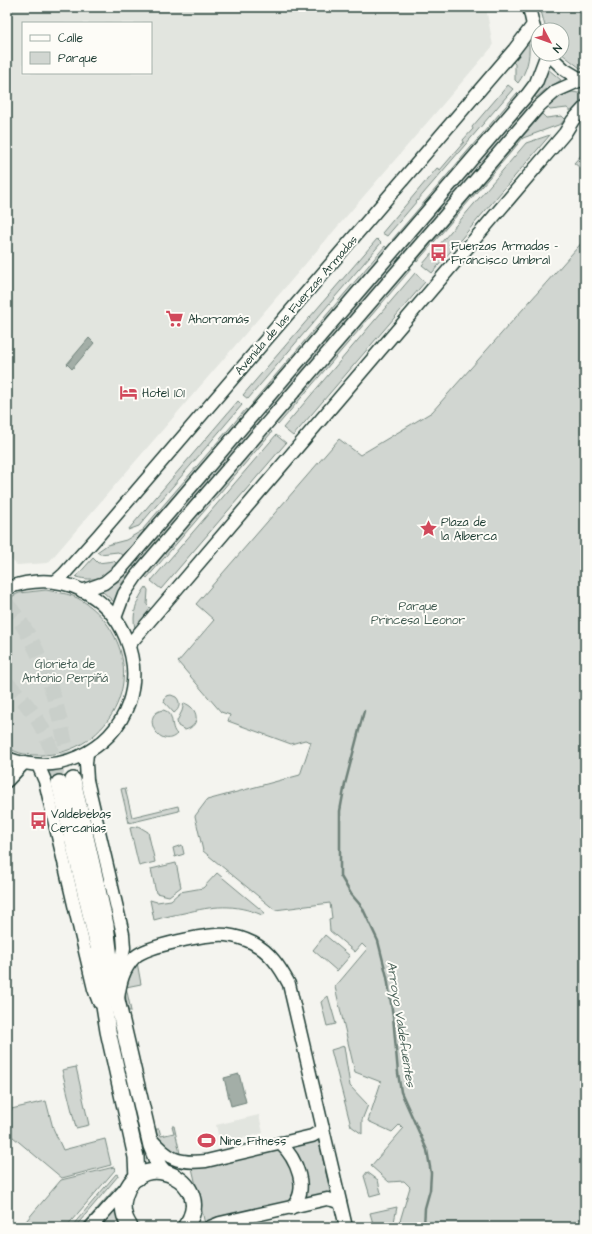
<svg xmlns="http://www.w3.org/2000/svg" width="592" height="1234" font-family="'Architects Daughter',sans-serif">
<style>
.built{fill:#e2e5df;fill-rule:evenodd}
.green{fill:#d1d6d1;stroke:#788a82}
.water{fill:#a3aea7;stroke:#6e8179}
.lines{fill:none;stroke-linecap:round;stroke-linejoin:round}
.stream{stroke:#6e8179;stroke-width:2.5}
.major-tunnel{stroke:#c9cfca;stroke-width:15;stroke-dasharray:15 8;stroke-linecap:butt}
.minor-casing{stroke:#1f3d34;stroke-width:15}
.major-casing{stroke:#1f3d34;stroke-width:18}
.minor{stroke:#fdfcf7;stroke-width:12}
.major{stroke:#fdfcf7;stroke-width:15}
.labels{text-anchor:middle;stroke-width:4;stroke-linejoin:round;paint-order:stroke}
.poi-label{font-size:12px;fill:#1f3d34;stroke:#fdfcf7;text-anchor:start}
.street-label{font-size:12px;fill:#1f3d34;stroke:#fdfcf7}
.park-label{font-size:12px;fill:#435c53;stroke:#fdfcf7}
.water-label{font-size:13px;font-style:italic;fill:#475f56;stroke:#fdfcf7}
</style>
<rect width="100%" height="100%" fill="#f4f4ef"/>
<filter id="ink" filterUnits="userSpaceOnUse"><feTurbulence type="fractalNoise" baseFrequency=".025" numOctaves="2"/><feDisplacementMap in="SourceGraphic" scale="8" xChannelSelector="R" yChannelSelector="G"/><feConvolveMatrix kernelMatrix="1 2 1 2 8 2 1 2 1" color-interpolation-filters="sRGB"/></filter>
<g filter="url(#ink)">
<g class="built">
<path d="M7 7H486L493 46 48 563 17 565 7 556ZM23 23H151V73H23Z"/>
<polygon points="259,1115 263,1133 220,1144 216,1125"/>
</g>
<g class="green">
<polygon points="540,7 585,7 585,70 580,68 562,54 562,30 546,30"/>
<path d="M527 42 529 44C530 58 527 71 518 83L515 80V64L512 61Z"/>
<polygon points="548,69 561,80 544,91 536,98 535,96 541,88"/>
<polygon points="508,85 513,89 387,236 382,233 437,168 440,170 464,142 463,140 473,129 472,127"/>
<path d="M572 92 585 94V96L572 112 567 108 550 110 547 107C554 99 562 95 572 92Z"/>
<polygon points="517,93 519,95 393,241 392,240"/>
<polygon points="529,103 531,105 405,252 403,250"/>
<polygon points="542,114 546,118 562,116 565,119 561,124 523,138 417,262 416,261"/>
<polygon points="550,135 432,273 422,265 526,143"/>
<polygon points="585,151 585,162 579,167 574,163"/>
<polygon points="377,239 381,243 248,399 243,395"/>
<polygon points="585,239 585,1227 401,1227 400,1221 410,1187 404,1181 389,1182 371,1166 403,1129 399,1125 392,1132 368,1121 381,1082 355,1072 335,987 367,949 362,944 355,952 330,931 329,919 332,918 330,903 275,910 203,851 195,816 207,800 300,775 311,742 305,740 291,744 228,721 230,715 221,712 178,662 214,620 196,604 339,439 360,455 432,412"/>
<polygon points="385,246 387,248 253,404 252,403"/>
<polygon points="397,256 400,259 266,415 263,412"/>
<polygon points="409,268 411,269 278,425 276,423"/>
<polygon points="415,273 425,282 293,436 283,428"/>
<polygon points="238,401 242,405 139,526 128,530"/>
<polygon points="246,409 247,411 145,530 143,529"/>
<polygon points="257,419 260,422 135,568 132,565"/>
<polygon points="270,430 272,432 147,578 145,576"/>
<polygon points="276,435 286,443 161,589 151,581"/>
<polygon points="143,530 144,531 123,556 118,552 100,554 97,552 107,545 126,540"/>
<path d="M93 558 98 563 114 561 117 564C104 578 95 582 76 577Z"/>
<polygon points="128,572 130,573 122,583 114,602 102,591 119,581"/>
<path d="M146 587 148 590 147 605 152 610 135 629C132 614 136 600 146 587Z"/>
<path d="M46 590C55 592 65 593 73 596 85 601 96 610 104 620 154 682 101 766 24 754 18 753 12 750 7 747V599L19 593Z"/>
<path d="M171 695 176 697C181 702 180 709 174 713L164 702 166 696Z"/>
<path d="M184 703C199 708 201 726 185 730L178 726 177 721 182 711Z"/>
<path d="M163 710C176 713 169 727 177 734 160 751 139 714 163 710Z"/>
<polygon points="125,788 132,817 178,806 179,811 129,823 121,789"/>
<polygon points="138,826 148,832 155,862 139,866 130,828"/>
<polygon points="182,845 184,854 175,857 173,848"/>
<polygon points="176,863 181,887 169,896 156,893 151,869"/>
<path d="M217 873 265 913 262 915C234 903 213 906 184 913 174 915 164 917 154 920L150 900 157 902 171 900 180 892 203 888Z"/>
<polygon points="325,935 350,956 337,971 313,950"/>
<path d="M137 962 141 984 126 987 131 1011H128C123 987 125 983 137 962Z"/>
<polygon points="328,996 336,1024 327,1026 321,1002"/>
<polygon points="344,1046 350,1086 368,1105 362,1120 362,1134 351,1126 331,1050"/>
<polygon points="76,1067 89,1125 76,1128 62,1070"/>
<polygon points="46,1101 53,1128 63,1150 105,1139 111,1165 62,1178 7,1132 7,1110"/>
<polygon points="172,1126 174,1126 181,1158 175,1156 158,1139 156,1129 159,1129 161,1136 174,1133"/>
<polygon points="318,1138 331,1195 205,1224 192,1168"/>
<polygon points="114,1167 115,1170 66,1227 21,1227 61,1180"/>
<polygon points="367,1172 378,1180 381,1193 370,1196 364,1176"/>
<polygon points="116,1174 118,1175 118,1176 75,1227 73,1227 72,1226"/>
<polygon points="116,1187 115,1192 85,1227 81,1227"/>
<polygon points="114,1206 117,1218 122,1227 96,1227"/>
<polygon points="397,1207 393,1227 374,1227 370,1213"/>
</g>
<g class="water">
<polygon points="89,338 94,343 72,369 67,364"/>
<polygon points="239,1074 246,1102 231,1106 224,1078"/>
</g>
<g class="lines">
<polyline class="stream" points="364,711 345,784 340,811 340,875 351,894 362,907 378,941 387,977 393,1016 398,1073 401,1092 427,1150 431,1173 430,1190 425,1208 424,1227"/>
<g class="major-tunnel">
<path d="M7 604C49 654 60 718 73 780"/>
<path d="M7 683C25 701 42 721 50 747 53 759 56 771 59 783"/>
</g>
<defs>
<g id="minor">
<polyline points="529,7 533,25 538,39"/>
<polyline points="548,54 565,70 585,82"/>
<polyline points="55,582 64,574 98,536 514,50 533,25"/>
<path d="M7 588C121 547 186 706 78 757 56 767 29 767 7 758"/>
<polyline points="82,591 104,583 119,571 527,95 536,83 547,54"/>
<polyline points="115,618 124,594 137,575 539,106 556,91 581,80"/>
<polyline points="129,645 565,133 573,120 585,107"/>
<polyline points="87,753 86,764 87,780 123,934 124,948 119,975"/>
<polyline points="38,765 45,781 75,909 94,989 99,1002"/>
<polyline points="7,781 24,763"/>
<path d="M118 999C120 983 123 969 135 957 146 946 210 933 226 935 235 936 245 939 253 943 270 952 280 967 289 984L346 1227"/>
<path d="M149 1137C168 1159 177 1164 206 1161L312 1136 319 1132 323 1128"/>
<path d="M280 1143C296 1158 311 1190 291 1208"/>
<polyline points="91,1227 127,1187"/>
<polyline points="210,1227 220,1223 327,1199 332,1200 340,1203"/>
</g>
<g id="major">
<polyline points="73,780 106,925 113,983 151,1146 159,1166 164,1172"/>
<polyline points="59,783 98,947 102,994 108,1031 136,1157 137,1178"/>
<path d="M130 1227C124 1218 121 1206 125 1195 140 1145 219 1183 185 1227"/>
</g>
</defs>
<use href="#minor" class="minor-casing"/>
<use href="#major" class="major-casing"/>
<use href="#minor" class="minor"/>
<use href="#major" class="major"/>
</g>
</g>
<defs>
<symbol id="bus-bare" viewBox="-9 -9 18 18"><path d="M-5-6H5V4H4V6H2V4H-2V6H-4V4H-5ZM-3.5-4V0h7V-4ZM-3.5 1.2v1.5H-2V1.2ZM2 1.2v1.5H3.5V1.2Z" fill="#d1495b" stroke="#fdfcf7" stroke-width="2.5" paint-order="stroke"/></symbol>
<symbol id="supermarket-bare" viewBox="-9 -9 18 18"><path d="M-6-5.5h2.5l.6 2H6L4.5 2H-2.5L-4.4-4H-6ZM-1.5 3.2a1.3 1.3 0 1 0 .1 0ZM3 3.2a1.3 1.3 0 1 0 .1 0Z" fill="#d1495b" stroke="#fdfcf7" stroke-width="2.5" paint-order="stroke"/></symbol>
<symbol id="hotel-bare" viewBox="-9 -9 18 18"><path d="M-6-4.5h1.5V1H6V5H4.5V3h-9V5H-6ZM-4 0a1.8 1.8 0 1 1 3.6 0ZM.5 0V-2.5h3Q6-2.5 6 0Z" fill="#d1495b" stroke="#fdfcf7" stroke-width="2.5" paint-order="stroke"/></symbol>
<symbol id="sight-bare" viewBox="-9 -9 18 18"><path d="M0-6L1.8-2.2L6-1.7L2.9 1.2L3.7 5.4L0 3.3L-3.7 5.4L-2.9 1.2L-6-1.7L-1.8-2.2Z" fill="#d1495b" stroke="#fdfcf7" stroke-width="2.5" paint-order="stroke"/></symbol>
<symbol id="stadium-bare" viewBox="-9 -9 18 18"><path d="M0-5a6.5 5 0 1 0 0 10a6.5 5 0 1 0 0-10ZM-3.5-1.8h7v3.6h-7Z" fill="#d1495b" stroke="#fdfcf7" stroke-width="2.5" paint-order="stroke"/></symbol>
</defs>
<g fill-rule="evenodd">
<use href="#bus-bare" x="426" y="240" width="25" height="25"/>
<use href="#supermarket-bare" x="162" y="306" width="25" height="25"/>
<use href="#hotel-bare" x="116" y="380" width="25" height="25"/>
<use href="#sight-bare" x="416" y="516" width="25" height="25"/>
<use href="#bus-bare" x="26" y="808" width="25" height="25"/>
<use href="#stadium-bare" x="194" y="1128" width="25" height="25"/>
</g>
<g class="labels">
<g class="poi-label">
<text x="451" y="250">Fuerzas Armadas -<tspan x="451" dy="14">Francisco Umbral</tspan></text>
<text x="188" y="323">Ahorramás</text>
<text x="142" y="397">Hotel 101</text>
<text x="441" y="526">Plaza de<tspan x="441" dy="14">la Alberca</tspan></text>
<text x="51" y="818">Valdebebas<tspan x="51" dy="14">Cercanías</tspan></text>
<text x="220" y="1145">Nine Fitness</text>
</g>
<g class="street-label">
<text transform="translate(296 305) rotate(-49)" y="4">Avenida de las Fuerzas Armadas</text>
</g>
<g class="park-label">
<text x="418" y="610">Parque<tspan x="418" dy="14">Princesa Leonor</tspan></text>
<text x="65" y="668">Glorieta de<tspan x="65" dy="14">Antonio Perpiñá</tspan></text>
</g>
<g class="water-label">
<text transform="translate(402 1024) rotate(81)" y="5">Arroyo Valdefuentes</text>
</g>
</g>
<rect width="592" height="1234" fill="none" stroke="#fdfcf7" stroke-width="24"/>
<rect x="12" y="12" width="568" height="1210" fill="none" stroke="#1f3d34" stroke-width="1.5" filter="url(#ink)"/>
<rect x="22" y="22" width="130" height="52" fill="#fdfcf7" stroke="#a4b0a9"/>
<rect x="30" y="35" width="20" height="6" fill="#fdfcf7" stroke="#a4b0a9"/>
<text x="58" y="42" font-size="12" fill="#1f3d34">Calle</text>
<rect x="30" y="52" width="20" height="12" fill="#d1d6d1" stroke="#a4b0a9"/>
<text x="58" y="62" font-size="12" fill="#1f3d34">Parque</text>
<g transform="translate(550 42) rotate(131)"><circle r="19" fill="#fdfcf7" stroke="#a4b0a9"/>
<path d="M0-3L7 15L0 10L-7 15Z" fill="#d1495b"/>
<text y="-6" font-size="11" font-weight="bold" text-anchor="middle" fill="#1f3d34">N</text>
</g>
</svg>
